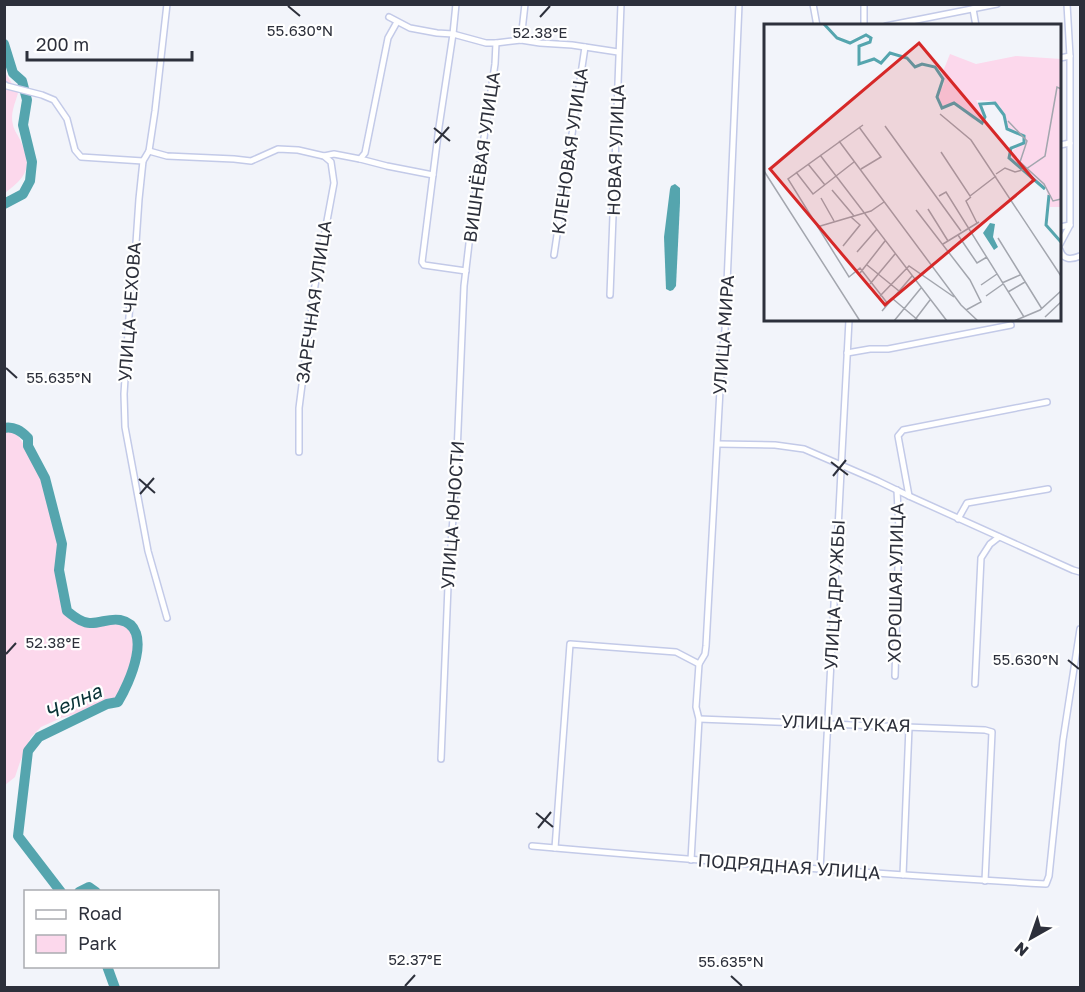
<svg xmlns="http://www.w3.org/2000/svg" width="1085" height="992" font-family="'Golos Text',sans-serif">
<style>
.green{fill:#fcd8ec}
.water{fill:#55a5ae}
.lines{fill:none;stroke-linecap:round;stroke-linejoin:round}
.river{stroke:#55a5ae;stroke-width:10}
.minor-casing{stroke:#c3cae8;stroke-width:8}
.minor{stroke:#fff;stroke-width:5}
.ticks{fill:none;stroke:#2d303b;stroke-width:2}
.labels{text-anchor:middle;stroke-width:4.5;stroke-linejoin:round;paint-order:stroke}
.street-label{font-size:18px;fill:#2d303b;stroke:#fff}
.water-label{font-size:20px;font-style:italic;fill:#083135;stroke:#fff}
.inset-river{fill:none;stroke:#55a5ae;stroke-width:3}
.inset-road{fill:none;stroke:#a3a6ae;stroke-width:1.5}
.view{fill:#d62828;fill-opacity:0.15;stroke:#d62828;stroke-width:3}
.inset-edge{fill:none;stroke:#2d303b;stroke-width:3}
.ticks-label{font-size:15px;text-anchor:middle;fill:#2d303b;stroke:#fff;stroke-width:4.5;stroke-linejoin:round;paint-order:stroke}
</style>
<rect width="100%" height="100%" fill="#f2f4fa"/>
<g class="green">
<path d="M4 71 18 93C15 104 10 113 13 125 14 131 19 136 21 142 33 168 26 177 5 193Z"/>
<path d="M4 428C14 429 19 437 24 445 47 477 57 518 58 557 59 569 56 582 58 594 61 606 78 621 92 621 99 621 107 616 114 617 118 617 123 620 126 622 140 632 135 651 132 665 129 677 126 693 117 702L110 700 103 701 83 712 61 718 41 727 31 737 20 762 15 777 5 785Z"/>
</g>
<polygon class="water" points="675,184 680,188 680,203 676,286 673,290 670,291 666,289 664,237 670,189 671,186"/>
<g class="lines">
<g class="river">
<polyline points="4,44 13,73 22,81 27,100 23,125 32,162 30,181 23,194 4,204"/>
<path d="M4 428C14 426 21 431 28 438V446L45 478 62 544 59 570 67 611C73 616 83 624 91 623 101 623 110 618 120 620 155 627 129 684 118 702L107 704 39 737 28 751 18 836 61 892"/>
<polyline points="79,892 89,887 96,892"/>
<polyline points="107,966 115,988"/>
</g>
<defs>
<g id="minor">
<polyline points="167,4 155,111 149,151 143,161 139,199 136,243 131,286 124,394 125,427 148,551 167,618"/>
<polyline points="456,4 453,34 439,127 422,262 424,265 466,271"/>
<polyline points="813,4 817,26"/>
<polyline points="973,9 976,26"/>
<polyline points="389,17 410,28 437,33 453,34 486,43 496,43 521,40 540,43 572,45 618,52"/>
<polyline points="864,26 864,4"/>
<polyline points="886,26 997,4"/>
<polyline points="521,40 525,4"/>
<polyline points="1060,58 1070,56"/>
<polyline points="4,84 7,86 42,95 54,100 67,119 75,150 81,157 143,161"/>
<polyline points="1060,145 1070,143"/>
<polyline points="149,151 167,156 234,159 251,161 278,149 298,150 324,156 331,162 334,183 314,291 299,408 299,452"/>
<polyline points="324,156 334,154 360,159 365,153 388,38 397,22"/>
<polyline points="360,159 387,166 433,175"/>
<polyline points="1060,227 1070,225"/>
<polyline points="1060,244 1070,225 1070,56 1067,4"/>
<path d="M1060 250C1063 260 1071 260 1080 256"/>
<polyline points="554,255 585,47"/>
<polyline points="610,295 621,4"/>
<polyline points="847,353 870,349 888,349 1011,325"/>
<polyline points="718,444 775,445 804,449 878,481 909,496 1073,570 1080,572"/>
<polyline points="909,496 898,436 903,430 1047,402"/>
<polyline points="958,519 967,503 1048,489"/>
<polyline points="895,676 899,530 897,490"/>
<polyline points="975,684 981,558 990,544 999,537"/>
<polyline points="699,719 985,730 992,732 985,881"/>
<polyline points="441,759 448,586 456,477 464,286 472,218 495,64 496,43"/>
<path d="M532 846C703 861 874 874 1046 884L1049 876 1063 740 1080 629"/>
<polyline points="555,848 570,644 676,652 699,664"/>
<polyline points="691,860 699,719 696,707 699,664 705,654 706,646 722,353 725,330 739,4"/>
<polyline points="820,870 849,320"/>
<polyline points="903,875 909,727"/>
</g>
</defs>
<use href="#minor" class="minor-casing"/>
<use href="#minor" class="minor"/>
</g>
<path class="ticks" d="M288 6 300 16M540 17 550 6M434 128 450 141M435 143 449 127M6 368 17 378M831 462 848 475M833 476 846 460M139 479 155 493M140 494 154 478M6 654 16 643M1068 660 1079 669M536 813 553 827M538 828 551 812M731 976 742 986M405 986 415 975"/>
<g class="labels">
<g class="street-label">
<text transform="translate(616 150) rotate(-88)" y="6">НОВАЯ УЛИЦА</text>
<text transform="translate(570 151) rotate(-82)" y="6">КЛЕНОВАЯ УЛИЦА</text>
<text transform="translate(482 157) rotate(-82)" y="6">ВИШНЁВАЯ УЛИЦА</text>
<text transform="translate(314 302) rotate(-82)" y="6">ЗАРЕЧНАЯ УЛИЦА</text>
<text transform="translate(130 312) rotate(-86)" y="6">УЛИЦА ЧЕХОВА</text>
<text transform="translate(724 335) rotate(-86)" y="6">УЛИЦА МИРА</text>
<text transform="translate(453 515) rotate(-86)" y="6">УЛИЦА ЮНОСТИ</text>
<text transform="translate(896 583) rotate(-89)" y="6">ХОРОШАЯ УЛИЦА</text>
<text transform="translate(835 595) rotate(-87)" y="6">УЛИЦА ДРУЖБЫ</text>
<text transform="translate(846 724) rotate(2)" y="6">УЛИЦА ТУКАЯ</text>
<text transform="translate(789 867) rotate(4)" y="6">ПОДРЯДНАЯ УЛИЦА</text>
</g>
<g class="water-label">
<text transform="translate(73 702) rotate(-24)" y="7">Челна</text>
</g>
</g>
<g transform="translate(764 24)">
<rect width="297" height="297" fill="#f2f4fa"/>
<path d="M186 30 212 40 252 32 297 35V183H286L282 164 247 136V128L259 119 260 113 243 104 236 82 228 77 212 76 220 89 219 98 208 95 192 80 177 82 173 72 180 60 178 50Z" fill="#fcd8ec"/>
<path d="M226 199 231 200 229 213 234 223 230 226 219 209Z" fill="#55a5ae"/>
<path class="inset-river" d="M60 0 73 14 86 19 102 11 107 14 106 18 95 22V40L110 35 117 39 126 29 143 34 151 43 158 40 171 43 179 55 173 73 178 84 190 79 218 99 221 93 216 80 231 79 240 91 243 105 260 112V119L247 124 245 134 281 165M285 171 282 201 297 218"/>
<path class="inset-road" d="M176 90 207 116 297 252M244 97 263 117 256 138 280 160 289 177 297 175M99 101 24 155 85 253 96 244 124 280M121 102 197 207M95 103 117 133 97 145M75 117 197 281 214 297M177 128 206 172 232 152M56 131 183 297M44 140 61 161M0 147 96 297M32 148 49 170 90 138M232 150 241 144 251 148 262 145 281 132 292 69 293 63 297 65M68 166 90 192M175 172 182 168 260 293M207 173 202 177 213 199M57 174 70 197M164 185 184 217M152 186 206 256 217 278 202 286M53 203 107 187 120 178M194 211 213 239 223 233M234 214 278 285M179 220 215 198M79 222 96 201 87 193M93 228 113 205M103 241 135 267M96 249 121 217M238 259 256 251M106 260 131 230M217 261 233 250M244 268 261 258M116 272 145 242 190 273M222 272 239 260M129 275 155 297M118 287 148 252M281 293 297 278M130 297 157 264M150 297 166 276M250 297 276 286 297 267"/>
<path class="view" d="M155 19 270 156 121 281 6 145Z"/>
<rect width="297" height="297" class="inset-edge"/>
</g>
<g class="ticks-label">
<text x="300" y="36">55.630°N</text>
<text x="540" y="38">52.38°E</text>
<text x="59" y="383">55.635°N</text>
<text x="53" y="648">52.38°E</text>
<text x="1026" y="665">55.630°N</text>
<text x="415" y="965">52.37°E</text>
<text x="731" y="967">55.635°N</text>
</g>
<rect width="1085" height="992" fill="none" stroke="#2d303b" stroke-width="12"/>
<rect x="24" y="890" width="195" height="78" fill="#ffffff" stroke="#abacb1" stroke-width="1.5"/>
<rect x="36" y="910" width="30" height="9" fill="#ffffff" stroke="#abacb1" stroke-width="1.5"/>
<text x="78" y="920" font-size="18" fill="#2d303b">Road</text>
<rect x="36" y="935" width="30" height="18" fill="#fcd8ec" stroke="#abacb1" stroke-width="1.5"/>
<text x="78" y="950" font-size="18" fill="#2d303b">Park</text>
<g transform="translate(1031 938) rotate(220)" stroke="#ffffff" stroke-width="4.5" paint-order="stroke">
<path d="M0-4.5L10 22L0 15L-10 22Z" fill="#2d303b"/>
<text y="-9" font-size="16" font-weight="bold" text-anchor="middle" fill="#2d303b">N</text>
</g>
<path d="M27 51v9h165v-9" fill="none" stroke="#2d303b" stroke-width="3"/>
<text x="36" y="51" font-size="18" fill="#2d303b" stroke="#ffffff" stroke-width="4.5" paint-order="stroke">200 m</text>
</svg>
